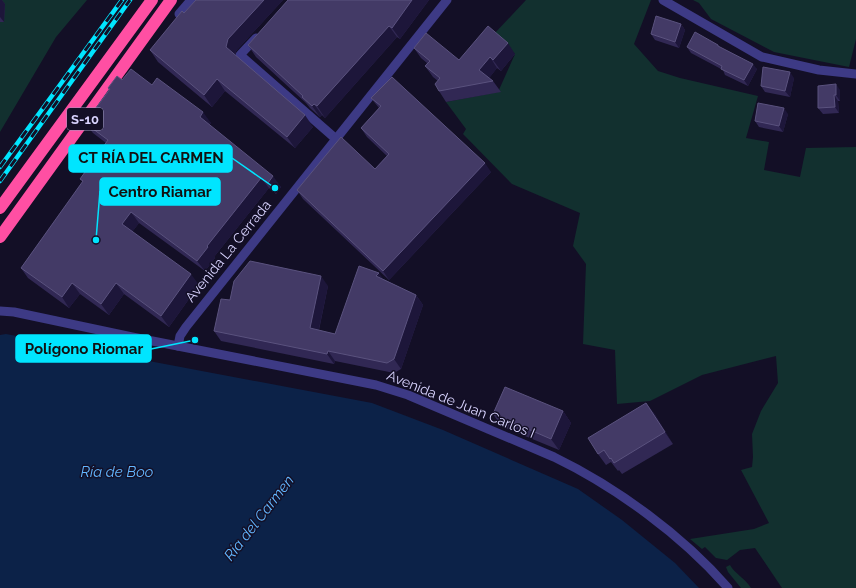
<svg xmlns="http://www.w3.org/2000/svg" width="856" height="588" font-family="Raleway,sans-serif">
<style>
.green{fill:#12302f}
.water{fill:#0c2248}
.lines{fill:none;stroke-linecap:round;stroke-linejoin:round}
.street{stroke:#3d3a85;stroke-width:9}
.highway{stroke:#ff4fa3;stroke-width:12}
.rail-casing{stroke:#00e5ff;stroke-width:4.5}
.rail{stroke:#130f26;stroke-width:3;stroke-dasharray:9;stroke-linecap:butt}
.wall{fill:#312854}
.shaded-wall{fill:#1d163a}
.building{fill:#433a66;stroke:#5a527e}
.labels{text-anchor:middle;stroke-width:3;stroke-linejoin:round;paint-order:stroke}
.shield{fill:#130f26;stroke:#9e99be;stroke-width:1}
.shield-label{font-size:13px;font-weight:bold;fill:#d9d4ff}
.street-label{font-size:14px;fill:#d9d4ff;stroke:#130f26}
.water-label{font-size:15px;font-style:italic;fill:#62b6ff;stroke:#130f26}
.leader{fill:none;stroke:#00e5ff;stroke-width:1.5}
.callout-dot{fill:#00e5ff;stroke:#130f26;stroke-width:1.5}
.callout{fill:#00e5ff;stroke:#00e5ff;stroke-width:1.5}
.callout-label{font-size:15px;text-anchor:middle;font-weight:bold;fill:#111}
</style>
<rect width="100%" height="100%" fill="#130f26"/>
<g class="green">
<polygon points="0,0 87,0 56,37 0,132"/>
<polygon points="526,0 651,0 634,44 658,71 680,78 758,96 746,138 769,142 764,170 800,177 806,148 856,147 856,588 782,588 755,548 740,550 727,560 716,558 705,547 702,549 690,539 754,529 769,523 741,470 752,467 753,457 752,434 761,411 778,383 776,356 702,375 650,401 617,404 615,350 583,344 586,264 573,246 580,213 512,184 463,134 466,129 446,102 498,92 515,54 494,34"/>
<polygon points="693,0 856,0 856,39 849,67 774,52 711,19 699,3"/>
<path d="M730 565C735 574 745 578 751 588H741L728 572 726 567Z"/>
</g>
<polygon class="water" points="6,334 372,403 443,430 578,489 622,520 675,563 699,588 0,588 0,335"/>
<g class="lines">
<g class="street">
<polyline points="663,0 762,57 819,70 856,74"/>
<polyline points="179,14 191,0"/>
<polyline points="256,38 240,55 336,139"/>
<path d="M0 311 14 312 132 337 376 385 408 395 554 457C616 487 682 535 728 588"/>
<polyline points="178,346 180,336 186,327 447,0"/>
</g>
<g class="highway">
<polyline points="0,208 152,0"/>
<polyline points="0,237 171,0"/>
</g>
<defs>
<g id="rail">
<polyline points="0,167 122,0"/>
<polyline points="0,181 130,0"/>
</g>
</defs>
<use href="#rail" class="rail-casing"/>
<use href="#rail" class="rail"/>
</g>
<g class="wall">
<polygon points="0,0 2,0 5,4 4,22 0,22"/>
<polygon points="196,0 283,0 236,51 235,55 313,127 295,148 225,91 212,107 158,62 150,50"/>
<polygon points="288,0 429,0 400,39 397,37 325,118 322,115 320,117 310,108 306,103 256,57 248,45"/>
<polygon points="681,24 685,30 679,48 655,40 651,34"/>
<polygon points="687,47 720,48 757,69 748,86 725,75 723,70 691,53"/>
<polygon points="414,48 459,60 515,54 501,71 497,68 489,78 493,81 501,92 446,102 439,91 438,81 433,77 425,66 427,63 421,58"/>
<polygon points="794,78 790,97 765,92 761,86"/>
<polygon points="122,80 152,85 211,123 209,125 281,187 276,194 269,188 214,257 215,258 205,271 139,223 132,232 199,285 169,327 124,294 109,315 80,294 69,308 28,278 21,268 83,182 80,179 106,143 93,133 85,123 109,89 108,88"/>
<polygon points="840,90 840,101 838,101 839,113 823,114 818,108"/>
<polygon points="371,98 491,172 389,280 303,199 297,190 375,169 387,156 367,137 361,128 379,108"/>
<polygon points="788,114 783,132 759,127 755,121"/>
<polygon points="383,279 416,295 423,305 401,369 394,373 335,361 334,364 221,341 214,331 230,300 328,286 319,330 335,334"/>
<polygon points="646,403 673,444 622,474 619,470 618,471 611,462 606,465 598,454"/>
<polygon points="563,411 571,423 559,450 501,426 493,414"/>
</g>
<g class="shaded-wall">
<polygon points="0,0 2,0 5,4 4,22 0,17"/>
<polygon points="264,0 283,0 236,51 234,59 226,47 228,39"/>
<polygon points="412,0 429,0 400,39 392,28"/>
<polygon points="681,24 685,30 679,48 675,42"/>
<polygon points="389,26 397,37 325,118 317,106"/>
<polygon points="508,43 515,54 501,71 493,60"/>
<polygon points="490,57 497,68 487,81 479,70"/>
<polygon points="753,64 757,69 748,86 744,80"/>
<polygon points="790,72 794,78 790,97 785,91"/>
<polygon points="217,79 225,91 212,107 204,95"/>
<polygon points="836,84 840,90 840,101 836,95"/>
<polygon points="834,95 838,101 839,113 835,107"/>
<polygon points="314,104 322,115 320,117 312,106"/>
<polygon points="784,108 788,114 783,132 779,126"/>
<polygon points="203,112 211,123 207,128 200,117"/>
<polygon points="305,115 313,127 295,148 287,137"/>
<polygon points="485,163 491,172 389,280 383,271"/>
<polygon points="273,176 281,187 276,194 268,183"/>
<polygon points="261,178 269,188 214,257 215,258 205,271 197,261 207,246"/>
<polygon points="131,212 139,223 130,235 122,224"/>
<polygon points="379,273 386,283 376,276"/>
<polygon points="191,274 199,285 169,327 161,316"/>
<polygon points="321,276 328,286 317,338 310,328"/>
<polygon points="72,283 80,294 69,308 62,297"/>
<polygon points="116,283 124,294 109,315 101,304"/>
<polygon points="416,295 423,305 401,369 394,359"/>
<polygon points="328,351 335,361 334,364 327,354"/>
<polygon points="646,403 655,414 673,444 665,432"/>
<polygon points="563,411 571,423 559,450 551,439"/>
</g>
<g class="building">
<polygon points="196,0 264,0 228,39 226,47 305,115 287,137 217,79 204,95 150,50 182,11 184,13"/>
<polygon points="288,0 412,0 392,28 389,26 317,106 314,104 312,106 302,97 303,96 248,45"/>
<polygon points="656,16 681,24 675,42 651,34"/>
<polygon points="488,26 508,43 493,60 490,57 479,70 493,81 439,91 435,84 440,78 425,66 430,61 414,48 426,33 459,60"/>
<polygon points="695,32 718,45 718,46 753,64 744,80 721,69 722,66 687,47"/>
<polygon points="763,67 790,72 785,91 761,86"/>
<polygon points="131,69 152,85 157,78 203,112 200,117 273,176 268,183 261,178 207,246 208,247 197,261 131,212 122,224 191,274 161,316 116,283 101,304 72,283 62,297 21,268 83,181 80,179 108,140 85,123 110,89 108,88 117,76 122,80"/>
<polygon points="392,77 485,163 383,271 297,190 341,137 375,169 389,154 361,128 381,106 371,98"/>
<polygon points="836,84 836,95 834,95 835,107 818,108 818,86"/>
<polygon points="758,103 784,108 779,126 755,121"/>
<polygon points="250,261 321,276 310,328 335,334 359,266 379,273 376,276 416,295 394,359 387,363 328,351 327,354 214,331 221,299 230,300 234,281"/>
<polygon points="505,387 563,411 551,439 493,414"/>
<polygon points="646,403 665,432 614,463 611,458 610,459 604,450 598,454 588,438"/>
</g>
<g class="labels">
<rect class="shield" x="67" y="108" width="36" height="22" rx="3"/>
<g class="shield-label">
<text x="85" y="124">S-10</text>
</g>
<g class="street-label">
<text transform="translate(228 251) rotate(-51)" y="5">Avenida La Cerrada</text>
<text transform="translate(461 404) rotate(22)" y="5">Avenida de Juan Carlos I</text>
</g>
<g class="water-label">
<text x="117" y="477">Ría de Boo</text>
<text transform="translate(259 518) rotate(-52)" y="5">Ría del Carmen</text>
</g>
</g>
<path class="leader" d="M275 188L232 158M96 240L100 191M195 340L151 349"/>
<g class="callout-dot">
<circle cx="275" cy="188" r="4"/>
<circle cx="96" cy="240" r="4"/>
<circle cx="195" cy="340" r="4"/>
</g>
<g class="callout">
<rect x="69" y="145" width="163" height="27" rx="4"/>
<rect x="100" y="178" width="120" height="27" rx="4"/>
<rect x="16" y="335" width="135" height="27" rx="4"/>
</g>
<g class="callout-label">
<text x="151" y="163">CT RÍA DEL CARMEN</text>
<text x="160" y="197">Centro Riamar</text>
<text x="84" y="354">Polígono Riomar</text>
</g>
</svg>
